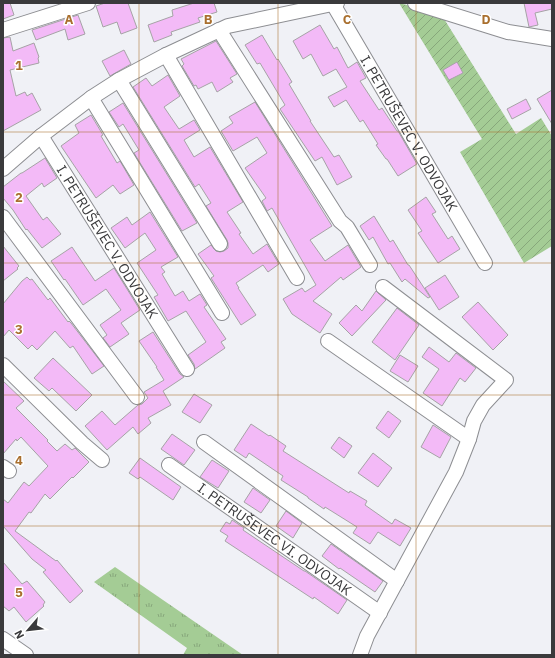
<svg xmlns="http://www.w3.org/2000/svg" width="555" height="658" font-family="'IBM Plex Sans',sans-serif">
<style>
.grass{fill:url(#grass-tufts)}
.garden{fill:url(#garden-furrows)}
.building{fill:#f3baf7;stroke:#a6a3a6}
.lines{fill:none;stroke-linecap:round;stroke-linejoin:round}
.minor-casing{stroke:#8d8e92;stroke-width:16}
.minor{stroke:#fff;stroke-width:14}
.grid{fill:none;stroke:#a96f2e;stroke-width:1;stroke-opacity:0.55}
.labels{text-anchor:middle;stroke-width:3;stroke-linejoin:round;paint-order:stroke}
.street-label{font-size:14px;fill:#3a3a3c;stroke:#fff}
.grid-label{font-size:13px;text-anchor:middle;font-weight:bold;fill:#a96f2e;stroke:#fff;stroke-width:3;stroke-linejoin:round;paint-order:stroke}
</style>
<defs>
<pattern id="grass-tufts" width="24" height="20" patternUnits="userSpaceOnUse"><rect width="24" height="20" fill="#a4cc95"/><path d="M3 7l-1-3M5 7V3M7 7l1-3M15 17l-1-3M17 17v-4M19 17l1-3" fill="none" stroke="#87a77b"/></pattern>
<pattern id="garden-furrows" width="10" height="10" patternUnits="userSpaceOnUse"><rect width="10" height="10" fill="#a4cc95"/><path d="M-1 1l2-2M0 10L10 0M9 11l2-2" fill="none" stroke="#87a77b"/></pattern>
</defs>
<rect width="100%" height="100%" fill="#f0f1f6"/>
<polygon class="grass" points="115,567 243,655 183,655 187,648 94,582"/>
<polygon class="garden" points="399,3 441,14 516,134 541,118 552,136 552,246 524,263 460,152 482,139"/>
<g class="building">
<polygon points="3,3 10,3 14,15 3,19"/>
<polygon points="105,3 128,3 137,28 121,34 117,22 103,27 96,6"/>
<polygon points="194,3 214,3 217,12 198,18 200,22 171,32 172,35 154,42 148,25 173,16 172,10"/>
<polygon points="524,3 552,3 552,9 535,13 538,25 529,27"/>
<polygon points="78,15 85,34 68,40 65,29 36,40 32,30"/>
<polygon points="320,25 334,49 337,47 348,68 357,62 366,78 360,81 379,110 382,108 397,131 398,131 417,164 398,176 387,159 386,159 376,145 378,144 363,120 360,122 346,100 334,107 328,97 347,87 336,69 323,76 311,54 303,59 293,41"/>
<polygon points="262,35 277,60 278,59 292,82 289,84 311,121 310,121 334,157 339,155 352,177 337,185 322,157 315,161 280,109 285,105 260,63 257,64 245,45"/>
<polygon points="10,37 13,51 34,43 39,57 38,58 39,63 10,70 16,96 25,92 27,96 32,93 41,110 3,131 3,38"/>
<polygon points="216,41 237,74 230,78 233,82 217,92 212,82 198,89 196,85 194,86 182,66 184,64 181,59"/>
<polygon points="124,50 131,64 110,76 102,61"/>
<polygon points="457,62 463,73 449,80 443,70"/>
<polygon points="168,75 180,96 164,107 179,129 194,120 200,130 184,140 194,157 210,147 243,202 227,212 241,233 239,234 253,254 267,244 279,264 268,272 263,265 236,283 239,288 238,288 256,315 241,325 211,278 214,276 198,254 211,245 216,251 220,252 224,251 228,248 228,243 227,240 206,206 211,203 199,184 195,187 133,87 146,78 152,86"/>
<polygon points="552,90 552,124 537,99"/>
<polygon points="526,99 531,109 512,119 507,109"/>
<polygon points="255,102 332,226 310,240 325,261 348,245 361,267 343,280 341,277 313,301 332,314 320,333 292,314 283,299 302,288 305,292 316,285 272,208 267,211 262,201 266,198 245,168 267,153 257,137 233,151 221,131 233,123 229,117"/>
<polygon points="123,103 197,223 182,231 134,153 139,150 123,124 119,127 109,112"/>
<polygon points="91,115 103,135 101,136 117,163 120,161 134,185 120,194 113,185 96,198 61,146 79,133 75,125"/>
<polygon points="45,158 57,178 44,187 42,183 26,196 43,220 47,217 61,234 42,248 27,229 26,230 13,210 3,198 3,187 21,173 22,173"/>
<polygon points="426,197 436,212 432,214 448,239 452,236 460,249 438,263 418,233 422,231 408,210"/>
<polygon points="150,212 178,257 161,267 165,272 162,274 175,296 183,291 189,301 200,294 207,305 204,307 226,339 221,342 225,348 195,369 194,364 188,355 206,342 186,311 168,321 154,297 158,295 137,263 156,250 145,233 125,248 111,228 127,217 132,225"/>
<polygon points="374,216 390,242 393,240 408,265 409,265 430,297 428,298 405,279 402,282 390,263 388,264 373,237 369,240 360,226"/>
<polygon points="3,246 19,266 17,268 18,269 3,281"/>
<polygon points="72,247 95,281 114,268 140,310 121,323 129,334 110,347 103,338 107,335 100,325 121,310 106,289 83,305 65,279 64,280 51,261"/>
<polygon points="445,275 459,297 439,310 425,288"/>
<polygon points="27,277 30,280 32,279 48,300 50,298 68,322 69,321 71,323 104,366 92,374 73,346 70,348 55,331 37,350 32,345 28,349 9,330 3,337 3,304 22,281"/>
<polygon points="376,291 386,300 352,336 339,323 356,305 362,311"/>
<polygon points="478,302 508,335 493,350 462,317"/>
<polygon points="397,308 419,325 395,360 372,342"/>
<polygon points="153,332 180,374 184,377 163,391 171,405 148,418 151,423 138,434 133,427 107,450 85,426 102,411 115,425 138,405 142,404 148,398 144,392 164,380 156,367 157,367 139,341"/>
<polygon points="429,347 449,362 456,353 476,368 465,382 460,378 442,406 423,393 439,369 422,357"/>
<polygon points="400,355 418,366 408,382 390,371"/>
<polygon points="53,358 92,395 76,411 52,388 49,391 34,378"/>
<polygon points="3,381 24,401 16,408 48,440 47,441 57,451 65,444 72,450 75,448 89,462 73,478 72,477 50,499 45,494 31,513 29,512 15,531 56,561 57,560 83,591 70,603 43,572 46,570 32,559 3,526 3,499 8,503 24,482 29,486 48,466 21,437 17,441 16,439 3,454"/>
<polygon points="194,394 212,405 200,423 182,412"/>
<polygon points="388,411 401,421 389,438 376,428"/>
<polygon points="251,424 269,436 270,435 286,446 283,451 349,493 350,491 367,501 365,505 392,524 395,519 411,528 400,546 378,532 370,544 353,533 357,527 325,507 324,509 308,498 308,497 281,480 283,476 249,453 246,458 234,450"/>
<polygon points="433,425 451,437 440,458 421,447"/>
<polygon points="172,434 195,450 184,465 161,449"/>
<polygon points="339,437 352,446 344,458 331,448"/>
<polygon points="373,453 392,468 378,487 358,473"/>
<polygon points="140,458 181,487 173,500 140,477 138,479 129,473"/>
<polygon points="212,460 229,471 218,488 200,477"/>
<polygon points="253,488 270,500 261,513 244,502"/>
<polygon points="286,511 302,523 293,538 276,526"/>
<polygon points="232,520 244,528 243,530 304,571 305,571 347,600 338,614 314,597 313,599 225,541 228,536 220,531 226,522 230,524"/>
<polygon points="331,544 383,581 375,592 340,568 339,569 322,556"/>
<polygon points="3,562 22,584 27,581 45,602 43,605 44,606 26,622 14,607 9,611 3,606"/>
</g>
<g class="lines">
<defs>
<g id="minor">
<polyline points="415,3 508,32 552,39"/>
<path id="s1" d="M333 4 485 263"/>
<polyline points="3,30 88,3"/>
<polyline points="219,30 340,221 347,227 370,265"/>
<polyline points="166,55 297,278"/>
<polyline points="119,80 220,244"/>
<polyline points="91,98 222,313"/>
<path id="s2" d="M41 136 187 369"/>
<polyline points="3,169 41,136 91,98 119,80 166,55 228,26 337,3"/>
<polyline points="3,217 137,397"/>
<polyline points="328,341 469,439"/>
<polyline points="3,365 82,443 102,460"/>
<polyline points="204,442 397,581"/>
<path id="s3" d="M169 465 380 613"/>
<polyline points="3,467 9,471"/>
<polyline points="3,639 26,655"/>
<polyline points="360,655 367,636 456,472 469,439 474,421 483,405 506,380 383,287"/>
</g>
</defs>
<use href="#minor" class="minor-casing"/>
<use href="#minor" class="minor"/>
</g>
<path class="grid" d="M139 3V655M278 3V655M416 3V655M3 132H552M3 263H552M3 395H552M3 526H552"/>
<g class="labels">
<g class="street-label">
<text dy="5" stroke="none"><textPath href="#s1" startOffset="150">I. PETRUŠEVEC V. ODVOJAK</textPath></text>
<text dy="5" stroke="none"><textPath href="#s2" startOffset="125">I. PETRUŠEVEC V. ODVOJAK</textPath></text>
<text dy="5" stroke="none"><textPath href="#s3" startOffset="129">I. PETRUŠEVEC VI. ODVOJAK</textPath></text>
</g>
</g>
<g class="grid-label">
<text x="69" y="24">A</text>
<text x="208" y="24">B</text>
<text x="347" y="24">C</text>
<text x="486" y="24">D</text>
<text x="19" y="70">1</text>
<text x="19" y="202">2</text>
<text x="19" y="334">3</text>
<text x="19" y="465">4</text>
<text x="19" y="597">5</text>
</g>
<rect width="555" height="658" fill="none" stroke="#3a3a3c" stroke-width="8"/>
<g transform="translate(28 630) rotate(242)" stroke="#ffffff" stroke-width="3" paint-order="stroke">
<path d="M0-3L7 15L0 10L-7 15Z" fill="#3a3a3c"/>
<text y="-6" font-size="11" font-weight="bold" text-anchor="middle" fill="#3a3a3c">N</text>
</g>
</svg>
